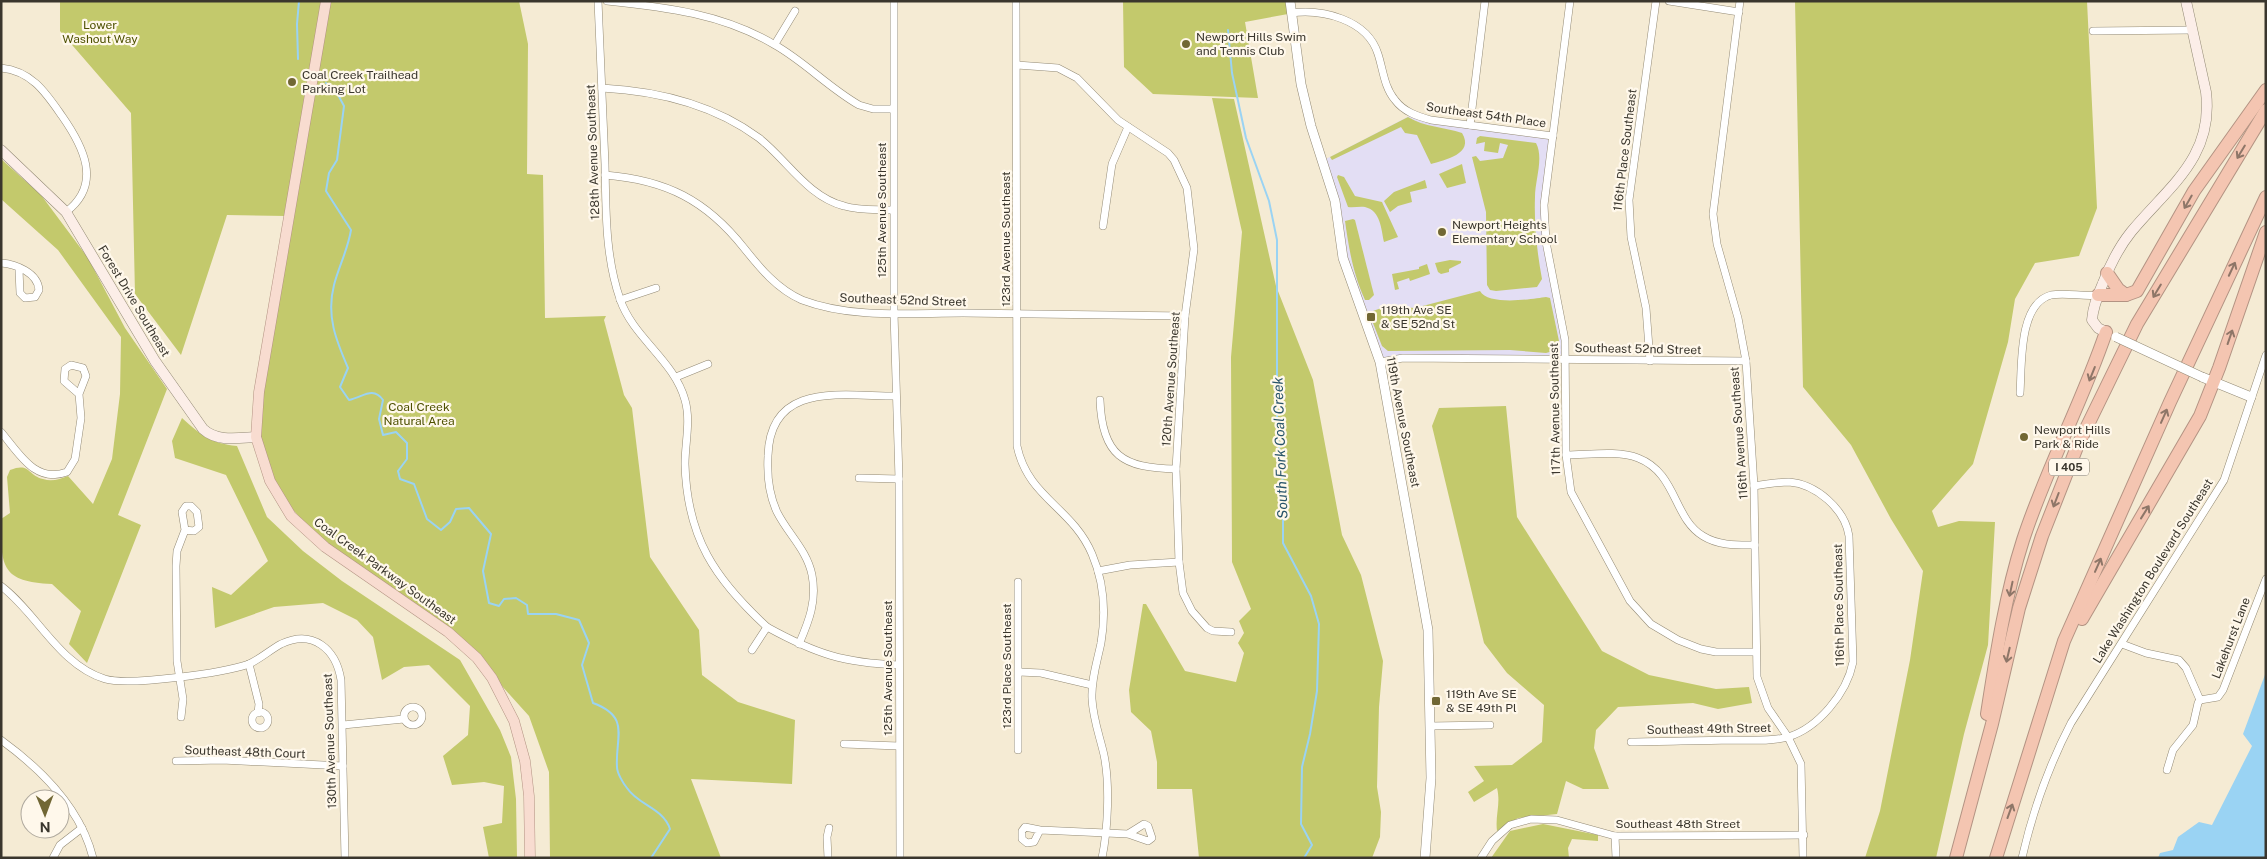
<svg xmlns="http://www.w3.org/2000/svg" width="2267" height="859" font-family="'Public Sans',sans-serif">
<style>
.education{fill:#e3def4}
.green{fill:#c3c96c}
.water{fill:#9ad3f3}
.lines{fill:none;stroke-linecap:round;stroke-linejoin:round}
.stream{stroke:#9ad3f3;stroke-width:2}
.minor-casing{stroke:#938a75;stroke-width:8}
.tertiary-casing{stroke:#938a75;stroke-width:10}
.secondary-casing{stroke:#938a75;stroke-width:11}
.primary-casing{stroke:#b39383;stroke-width:11}
.motorway-casing{stroke:#b39383;stroke-width:14}
.minor{stroke:#fff;stroke-width:7}
.tertiary{stroke:#fff;stroke-width:9}
.secondary{stroke:#fceee8;stroke-width:10}
.primary{stroke:#f8dcd0;stroke-width:10}
.motorway{stroke:#f4c5b1;stroke-width:12}
.tertiary-bridge-casing{stroke:#938a75;stroke-width:10;stroke-linecap:butt}
.tertiary-bridge{stroke:#fff;stroke-width:9}
.oneway{stroke:#8e7668}
.poi-dot{fill:#716734;stroke:#fff8eb;stroke-width:2}
.labels{text-anchor:middle;stroke-width:4.5;stroke-linejoin:round;paint-order:stroke}
.shield{fill:#fff8eb;stroke:#757066;stroke-width:1}
.shield-label{font-size:11px;font-weight:bold;fill:#3a362d}
.park-label{font-size:12px;fill:#4d5000;stroke:#fff8eb}
.poi-label{font-size:12px;fill:#3a362d;stroke:#fff8eb;text-anchor:start}
.street-label{font-size:12px;fill:#3a362d;stroke:#fff8eb}
.water-label{font-size:14px;font-style:italic;fill:#28546a;stroke:#fff8eb}
</style>
<rect width="100%" height="100%" fill="#f5ebd4"/>
<polygon class="education" points="1413,114 1553,136 1544,205 1566,360 1380,362 1352,289 1322,161"/>
<g class="green">
<polygon points="60,1 519,1 528,44 527,174 543,175 545,318 606,316 604,320 624,395 632,408 650,557 699,630 702,675 738,702 795,720 792,784 691,779 721,858 550,858 549,772 529,716 475,656 323,545 278,492 256,437 287,216 227,215 181,355 135,294 131,113 60,31"/>
<polygon points="1123,1 1286,1 1288,14 1245,22 1258,98 1153,94 1124,67"/>
<polygon points="1795,1 2087,1 2097,208 2079,256 2035,263 2015,299 2008,342 1973,464 1932,511 1938,527 1959,521 1995,522 1988,645 1964,734 1936,858 1865,858 1880,811 1910,660 1923,571 1891,519 1851,445 1803,387"/>
<polygon points="1212,98 1234,99 1276,286 1313,380 1342,535 1361,575 1383,661 1379,707 1377,787 1381,812 1380,837 1372,858 1199,858 1192,789 1157,789 1157,762 1151,731 1131,712 1129,690 1143,604 1146,604 1185,671 1236,682 1244,653 1238,643 1244,633 1239,621 1251,609 1232,562 1231,357 1242,232"/>
<path d="M1408 117C1424 127 1445 127 1462 133 1475 154 1444 160 1431 164L1417 135 1405 133 1401 127 1332 160 1330 157Z"/>
<path d="M1480 136 1536 143C1544 158 1535 180 1535 197 1534 225 1537 252 1542 279L1537 287 1496 291 1490 290 1487 285 1486 212 1472 157 1476 156 1480 161 1503 158 1508 145 1500 143 1498 153 1484 151 1485 142 1476 144 1477 138Z"/>
<path d="M1 159 41 195 88 258 125 328 167 389 118 515 141 525 87 663 69 644 81 611 52 584C0 582 1 565 1 519L10 513 7 477 10 470C30 462 27 475 43 479 52 482 60 479 68 476L93 504 112 459 120 394 121 337 58 250 1 199Z"/>
<polygon points="1462,164 1466,183 1447,188 1439,174"/>
<path d="M1338 175 1344 177 1355 196 1382 202 1398 237 1384 242C1381 229 1381 211 1365 207 1359 206 1354 208 1348 207L1337 177Z"/>
<polygon points="1425,180 1427,188 1410,192 1412,202 1398,206 1390,212 1384,201 1394,192"/>
<path d="M1353 219 1355 220 1374 295 1369 300H1365C1353 274 1349 249 1345 221Z"/>
<polygon points="1450,260 1461,261 1461,263 1449,269 1449,272 1441,274 1438,272 1435,263"/>
<polygon points="1427,264 1430,274 1410,281 1409,278 1397,282 1399,289 1395,290 1392,274 1419,269 1419,267"/>
<path d="M1480 291C1488 306 1533 299 1546 297L1550 298 1559 341 1557 350 1546 353 1510 350 1388 351 1382 346 1371 318 1373 311 1387 306 1415 308Z"/>
<path d="M1506 406 1517 517 1602 651 1649 675 1716 689 1749 687 1752 703 1718 709 1693 703 1618 707 1596 730 1594 748 1609 789H1583L1566 781 1557 814 1518 818 1497 831C1495 815 1501 804 1497 788L1474 802 1468 792 1484 781 1474 766 1512 765 1542 742 1544 705 1507 673 1484 643 1432 426 1439 408Z"/>
<path d="M182 418C202 436 210 443 237 446L267 517 303 551 342 581 460 660 500 730 511 757 516 799 517 858H489L483 827 502 823 504 786 484 782 452 785 443 756 468 735 470 706 429 665 404 667 382 680 373 637 357 620 323 603 274 607 215 628 212 587 231 595 268 561 226 475 175 458 172 441Z"/>
<polygon points="1543,824 1598,835 1598,841 1572,839 1568,848 1569,858 1491,858 1510,831"/>
</g>
<polygon class="water" points="2266,672 2266,858 2158,858 2160,853 2173,850 2178,837 2199,822 2212,825 2252,746 2243,734"/>
<g class="lines">
<g class="stream">
<polyline points="1228,30 1232,73 1246,138 1269,201 1277,240 1277,428 1283,484 1283,543 1311,596 1319,624 1317,691 1310,734 1302,767 1301,824 1312,845 1304,858"/>
<polyline points="298,59 297,24 299,1"/>
<path d="M326 83 336 91 344 106 337 160 329 173 326 191 351 230C348 249 339 266 334 285 326 316 336 340 348 368L340 387 349 400C363 397 373 386 383 400L379 419 383 435 396 432 407 443V459L398 471 400 479 414 484 427 519 441 530 450 522 456 509 469 508 491 534 483 571 489 603 499 606 504 599 516 598 527 605 528 614H556L579 620 589 643 582 665 593 703C631 717 615 737 617 767 617 773 623 783 627 788 638 805 663 808 670 829L651 858"/>
</g>
<defs>
<g id="minor">
<path d="M598 1C600 56 603 110 605 164 606 209 605 256 620 299 633 338 674 360 685 400 691 421 685 443 685 464 687 538 715 579 767 627"/>
<path d="M607 1C665 7 724 14 775 45 805 62 829 88 859 105L873 109H893"/>
<polyline points="894,1 894,313 899,479 900,858"/>
<path d="M1016 1 1017 446C1028 498 1072 507 1092 554 1104 582 1106 613 1101 643 1097 662 1091 680 1092 699 1093 719 1100 737 1104 755 1110 784 1108 829 1102 858"/>
<polyline points="1570,1 1544,205 1546,242 1565,340 1566,455 1571,492 1630,601 1651,624 1678,640 1701,649 1716,652 1756,652"/>
<polyline points="1669,1 1739,12"/>
<polyline points="1740,1 1713,214 1717,244 1738,318 1746,361 1754,486 1757,677 1768,708 1788,737 1801,764 1803,858"/>
<path d="M1291 13C1322 9 1367 19 1378 54 1383 69 1384 87 1395 100 1404 112 1417 116 1431 120L1553 136"/>
<polyline points="2093,31 2193,30"/>
<polyline points="775,44 795,11"/>
<polyline points="1017,65 1058,68 1077,78 1118,120 1168,153 1174,160 1187,188 1194,249 1185,316 1176,469 1179,562 1183,593 1192,611 1207,628 1213,631 1231,632"/>
<path d="M1 68C32 71 46 93 62 116 83 146 103 184 66 212"/>
<path d="M602 88C658 91 713 104 759 138 787 160 808 197 844 206 860 211 877 209 893 210"/>
<polyline points="1470,125 1485,1"/>
<path d="M605 175C666 180 706 200 744 248 760 268 777 289 802 300 852 319 910 313 963 313 1037 314 1111 315 1185 316"/>
<polyline points="1103,226 1112,164 1128,127"/>
<path d="M1 263C16 264 38 273 39 290L35 297 25 298 20 293 19 270"/>
<polyline points="620,300 656,288"/>
<polyline points="1650,361 1646,308 1631,237 1629,200 1656,1"/>
<polyline points="1380,362 1403,358 1746,361"/>
<polyline points="676,377 708,364"/>
<path d="M2020 393C2022 366 2018 304 2051 295 2066 292 2083 297 2098 295"/>
<path d="M1100 400C1102 456 1123 468 1176 469"/>
<path d="M1 432C19 453 35 484 67 472L75 459 81 418 79 394 86 376 83 368 71 365 65 369 64 381 79 394"/>
<path d="M1566 455C1588 455 1617 450 1638 458 1677 473 1673 518 1703 536 1719 546 1738 545 1755 545"/>
<polyline points="859,478 899,479"/>
<polyline points="1098,571 1130,565 1179,562"/>
<polyline points="1018,582 1018,750"/>
<path d="M1 586C37 613 59 665 105 679 130 686 223 673 249 664 260 659 270 650 281 644 313 629 336 649 341 680L345 858"/>
<path d="M799 644C809 621 817 601 812 575 807 550 788 534 777 512 769 495 767 474 768 456 770 381 842 396 895 396"/>
<polyline points="2122,644 2146,653 2179,660 2186,668 2200,700"/>
<path d="M752 650 767 627C816 654 844 663 899 665"/>
<polyline points="249,664 259,704 258,713"/>
<polyline points="1019,672 1041,673 1092,685"/>
<circle cx="413" cy="716" r="9"/>
<circle cx="260" cy="720" r="8"/>
<polyline points="181,717 183,699 177,661 176,566 177,551 185,530 182,512 186,506 191,506 197,512 199,527 194,531 185,530"/>
<polyline points="343,725 404,719"/>
<polyline points="1430,726 1490,725"/>
<path d="M1 740C41 769 81 809 93 858"/>
<path d="M1631 742C1664 741 1697 741 1731 740 1749 740 1770 742 1788 737 1818 728 1847 693 1853 662L1849 536C1845 509 1816 484 1789 482 1778 482 1766 484 1754 486"/>
<polyline points="844,744 899,746"/>
<polyline points="176,761 222,760 343,766"/>
<polyline points="2167,770 2173,750 2193,725 2198,703 2200,700 2218,697 2223,690 2266,579"/>
<polyline points="1040,830 1025,827 1022,831 1022,839 1027,843 1034,842 1040,830 1128,834 1148,841 1152,838 1148,826 1144,824 1128,834"/>
<polyline points="1615,836 1616,858"/>
<polyline points="53,858 60,845 82,828"/>
<polyline points="828,858 827,837 829,828"/>
<polyline points="1481,858 1492,841 1510,825 1531,819 1557,820 1615,836 1804,835"/>
<path d="M2022 858C2033 810 2048 767 2071 723L2224 480 2266 355"/>
</g>
<g id="tertiary">
<polyline points="1290,1 1301,84 1311,126 1335,201 1343,258 1380,362 1428,630 1431,778 1425,858"/>
<polyline points="2202,377 2251,397"/>
</g>
<g id="secondary">
<path d="M1 150 66 212 155 361 203 429C217 442 238 438 256 437"/>
<path d="M2106 332 2098 328 2092 320C2093 306 2098 295 2103 283 2110 265 2119 247 2131 232 2168 187 2214 158 2206 92L2186 1"/>
</g>
<polyline id="primary" points="326,1 259,392 256,437 270,481 291,516 325,547 448,632 477,658 492,678 514,721 525,761 529,796 530,858"/>
<g id="motorway">
<polyline points="2107,273 2118,289 2126,295"/>
<polyline points="2098,295 2126,295 2137,291 2194,191 2266,90"/>
<polyline points="2082,619 2200,416 2219,368 2266,232"/>
<path d="M1987 714C1996 656 2005 596 2023 540 2046 469 2082 403 2106 332"/>
<polyline points="1956,858 1992,724 2019,608 2042,536 2077,447 2137,324 2266,110"/>
<polyline points="1996,858 2064,641 2170,402 2266,197"/>
</g>
</defs>
<use href="#minor" class="minor-casing"/>
<use href="#tertiary" class="tertiary-casing"/>
<use href="#secondary" class="secondary-casing"/>
<use href="#primary" class="primary-casing"/>
<use href="#motorway" class="motorway-casing"/>
<use href="#minor" class="minor"/>
<use href="#tertiary" class="tertiary"/>
<use href="#secondary" class="secondary"/>
<use href="#primary" class="primary"/>
<use href="#motorway" class="motorway"/>
<defs>
<polyline id="tertiary-bridge" points="2116,337 2202,377"/>
</defs>
<use href="#tertiary-bridge" class="tertiary-bridge-casing"/>
<use href="#tertiary-bridge" class="tertiary-bridge"/>
</g>
<defs><path id="oneway-shaft" d="M-6 0H5M1.5-3L5.5 0L1.5 3" fill="none" stroke-width="1.6" stroke-linecap="round" stroke-linejoin="round" transform="scale(1.25)"/></defs>
<g class="oneway">
<use href="#oneway-shaft" transform="translate(2241 152) rotate(121)"/>
<use href="#oneway-shaft" transform="translate(2188 202) rotate(120)"/>
<use href="#oneway-shaft" transform="translate(2232 269) rotate(-65)"/>
<use href="#oneway-shaft" transform="translate(2157 291) rotate(121)"/>
<use href="#oneway-shaft" transform="translate(2230 337) rotate(-71)"/>
<use href="#oneway-shaft" transform="translate(2092 374) rotate(112)"/>
<use href="#oneway-shaft" transform="translate(2164 416) rotate(-66)"/>
<use href="#oneway-shaft" transform="translate(2056 500) rotate(111)"/>
<use href="#oneway-shaft" transform="translate(2145 512) rotate(-58)"/>
<use href="#oneway-shaft" transform="translate(2098 565) rotate(-66)"/>
<use href="#oneway-shaft" transform="translate(2011 589) rotate(102)"/>
<use href="#oneway-shaft" transform="translate(2008 655) rotate(103)"/>
<use href="#oneway-shaft" transform="translate(2010 811) rotate(-70)"/>
</g>
<g class="poi-dot">
<circle cx="1186" cy="44" r="5"/>
<circle cx="292" cy="82" r="5"/>
<circle cx="1442" cy="232" r="5"/>
<rect x="1366" y="312" width="10" height="10" rx="2.5"/>
<circle cx="2024" cy="437" r="5"/>
<rect x="1431" y="696" width="10" height="10" rx="2.5"/>
</g>
<g class="labels">
<rect class="shield" x="2049" y="458.5" width="40" height="17" rx="4"/>
<g class="shield-label">
<text x="2069" y="471">I 405</text>
</g>
<g class="park-label">
<text x="100" y="29">Lower<tspan x="100" dy="14">Washout Way</tspan></text>
<text x="419" y="411">Coal Creek<tspan x="419" dy="14">Natural Area</tspan></text>
</g>
<g class="poi-label">
<text x="1196" y="41">Newport Hills Swim<tspan x="1196" dy="14">and Tennis Club</tspan></text>
<text x="302" y="79">Coal Creek Trailhead<tspan x="302" dy="14">Parking Lot</tspan></text>
<text x="1452" y="229">Newport Heights<tspan x="1452" dy="14">Elementary School</tspan></text>
<text x="1381" y="314">119th Ave SE<tspan x="1381" dy="14">&amp; SE 52nd St</tspan></text>
<text x="2034" y="434">Newport Hills<tspan x="2034" dy="14">Park &amp; Ride</tspan></text>
<text x="1446" y="698">119th Ave SE<tspan x="1446" dy="14">&amp; SE 49th Pl</tspan></text>
</g>
<g class="street-label">
<text transform="translate(1486 115) rotate(8)" y="4">Southeast 54th Place</text>
<text transform="translate(1625 150) rotate(-83)" y="4">116th Place Southeast</text>
<text transform="translate(593 152) rotate(-92)" y="4">128th Avenue Southeast</text>
<text transform="translate(882 210) rotate(-90)" y="4">125th Avenue Southeast</text>
<text transform="translate(1006 239) rotate(-90)" y="4">123rd Avenue Southeast</text>
<text transform="translate(903 300) rotate(2)" y="4">Southeast 52nd Street</text>
<text transform="translate(134 301) rotate(59)" y="4">Forest Drive Southeast</text>
<text transform="translate(1638 349) rotate(1)" y="4">Southeast 52nd Street</text>
<text transform="translate(1171 379) rotate(-86)" y="4">120th Avenue Southeast</text>
<text transform="translate(1555 409) rotate(-91)" y="4">117th Avenue Southeast</text>
<text transform="translate(1403 422) rotate(79)" y="4">119th Avenue Southeast</text>
<text transform="translate(1739 433) rotate(-94)" y="4">116th Avenue Southeast</text>
<text transform="translate(385 571) rotate(36)" y="4">Coal Creek Parkway Southeast</text>
<text transform="translate(2153 571) rotate(-58)" y="4">Lake Washington Boulevard Southeast</text>
<text transform="translate(1839 605) rotate(-91)" y="4">116th Place Southeast</text>
<text transform="translate(2231 638) rotate(-69)" y="4">Lakehurst Lane</text>
<text transform="translate(1007 666) rotate(-90)" y="4">123rd Place Southeast</text>
<text transform="translate(888 668) rotate(-90)" y="4">125th Avenue Southeast</text>
<text transform="translate(1709 729) rotate(-1)" y="4">Southeast 49th Street</text>
<text transform="translate(330 741) rotate(-92)" y="4">130th Avenue Southeast</text>
<text transform="translate(245 752) rotate(2)" y="4">Southeast 48th Court</text>
<text x="1678" y="828">Southeast 48th Street</text>
</g>
<g class="water-label">
<text transform="translate(1280 448) rotate(-92)" y="5">South Fork Coal Creek</text>
</g>
</g>
<rect width="2267" height="859" fill="none" stroke="#3a362d" stroke-width="5"/>
<g transform="translate(45 814) rotate(179)"><circle r="24" fill="#fff8eb" stroke="#b0aa9f"/>
<path d="M0-4L9 19L0 12L-9 19Z" fill="#716734"/>
<text y="-8" font-size="14" font-weight="bold" text-anchor="middle" fill="#3a362d">N</text>
</g>
</svg>
